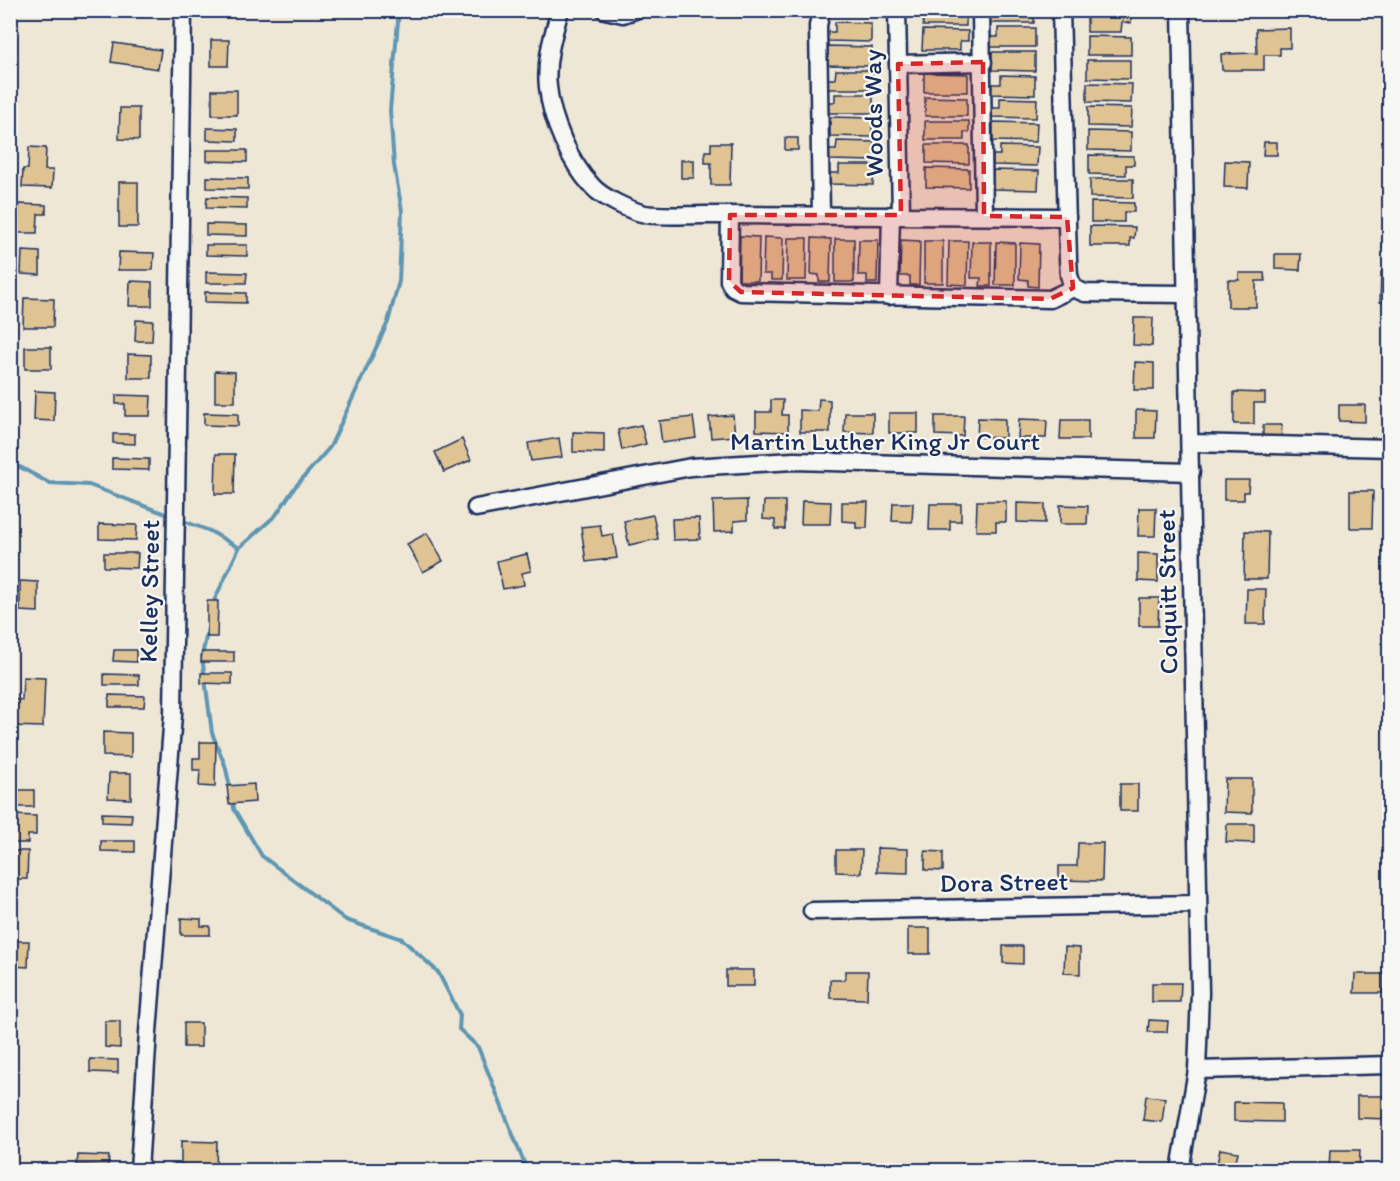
<svg xmlns="http://www.w3.org/2000/svg" width="1400" height="1181" font-family="Itim,sans-serif">
<style>
.lines{fill:none;stroke-linecap:round;stroke-linejoin:round}
.stream{stroke:#5f96b2;stroke-width:4}
.building{fill:#dfc393;stroke:#1b2f5e;stroke-width:1.5}
.minor-casing{stroke:#1b2f5e;stroke-width:21}
.minor{stroke:#f6f6f2;stroke-width:16}
.marked{fill:#d62828;fill-opacity:0.2;stroke:#d62828;stroke-width:4.5;stroke-dasharray:12 8;stroke-linejoin:round}
.labels{text-anchor:middle;stroke-width:4.5;stroke-linejoin:round;paint-order:stroke}
.street-label{font-size:26px;fill:#1b2f5e;stroke:#f6f6f2}
</style>
<rect width="100%" height="100%" fill="#efe7d6"/>
<filter id="ink" filterUnits="userSpaceOnUse"><feTurbulence type="fractalNoise" baseFrequency=".0167" numOctaves="2"/><feDisplacementMap in="SourceGraphic" scale="12" xChannelSelector="R" yChannelSelector="G"/><feConvolveMatrix kernelMatrix="1 2 1 2 8 2 1 2 1" color-interpolation-filters="sRGB"/></filter>
<g filter="url(#ink)">
<g class="lines">
<g class="stream">
<polyline points="10,466 20,467 49,483 89,485 171,516"/>
<polyline points="181,520 210,531 239,548"/>
<polyline points="213,603 239,548 276,515 295,487 330,447 388,322 399,281 402,211 394,165 390,110 399,10"/>
<polyline points="208,628 202,656 212,733 225,765 231,791"/>
<polyline points="233,801 234,809 262,856 346,920 402,939 438,972 460,1015 459,1029 478,1047 527,1170"/>
</g>
</g>
<g class="building">
<rect x="923" y="10" width="43" height="16"/>
<polygon points="997,10 1034,10 1034,23 990,23 990,13 997,13"/>
<polygon points="1087,13 1131,13 1131,23 1122,22 1121,32 1087,32"/>
<polygon points="835,22 871,23 871,42 827,41 827,32 835,32"/>
<polygon points="998,28 1035,28 1035,47 990,47 990,37 998,37"/>
<polygon points="1290,28 1290,48 1280,48 1280,55 1264,55 1264,70 1222,70 1221,54 1257,53 1256,29"/>
<polygon points="923,30 968,31 968,41 960,41 960,50 922,50"/>
<polygon points="1087,36 1131,37 1131,55 1087,55"/>
<polygon points="211,40 229,40 228,66 211,66"/>
<polygon points="114,43 161,50 158,69 111,62"/>
<polygon points="828,46 872,47 872,66 828,65"/>
<rect x="1385" y="46" width="5" height="25"/>
<polygon points="992,52 1035,52 1035,71 992,70"/>
<polygon points="1087,60 1130,60 1130,79 1087,78"/>
<polygon points="836,70 873,70 873,89 827,89 827,79 835,79"/>
<polygon points="924,73 968,74 968,92 924,92"/>
<polygon points="1001,75 1035,76 1035,95 991,94 992,84 1001,84"/>
<polygon points="1087,83 1132,84 1131,103 1087,102"/>
<rect x="212" y="90" width="25" height="25"/>
<polygon points="835,94 873,94 873,113 828,113 828,102 835,102"/>
<polygon points="925,97 967,98 967,116 925,116"/>
<polygon points="1000,98 1037,99 1036,118 992,117 992,108 1000,108"/>
<polygon points="1088,107 1132,108 1131,127 1088,126"/>
<polygon points="120,108 139,108 139,140 119,139"/>
<polygon points="830,117 872,118 872,137 830,136"/>
<polygon points="925,121 969,121 969,132 964,132 964,140 925,140"/>
<polygon points="993,122 1037,123 1036,142 993,141"/>
<polygon points="207,128 237,129 237,141 207,140"/>
<polygon points="1088,131 1131,132 1131,151 1088,150"/>
<rect x="785" y="138" width="13" height="12"/>
<polygon points="837,141 874,142 874,161 829,160 829,150 836,150"/>
<polygon points="1264,142 1277,142 1277,155 1263,155"/>
<polygon points="711,143 731,143 730,185 711,185 711,163 705,163 705,151 711,151"/>
<polygon points="926,145 969,145 969,164 926,163"/>
<polygon points="1000,146 1038,147 1037,166 993,165 993,155 1000,155"/>
<polygon points="29,147 46,148 45,170 53,170 52,188 22,187 23,169 28,169"/>
<polygon points="207,150 247,150 247,162 207,161"/>
<polygon points="1089,155 1134,156 1134,165 1126,165 1126,175 1089,174"/>
<rect x="681" y="160" width="13" height="18"/>
<polygon points="1225,161 1249,162 1248,188 1224,187"/>
<polygon points="839,165 874,165 873,185 830,184 830,173 839,173"/>
<polygon points="926,168 969,169 969,188 926,187"/>
<polygon points="993,170 1039,171 1038,190 992,189"/>
<polygon points="207,177 248,178 248,189 207,188"/>
<polygon points="1090,179 1133,179 1133,198 1090,197"/>
<rect x="119" y="182" width="19" height="45"/>
<polygon points="207,197 247,198 247,209 206,208"/>
<polygon points="1091,202 1134,203 1134,212 1124,212 1124,222 1091,222"/>
<polygon points="19,204 46,205 46,214 38,214 37,233 18,233"/>
<polygon points="206,224 247,225 247,236 206,235"/>
<polygon points="1384,225 1390,225 1390,249 1383,249"/>
<polygon points="1090,226 1135,227 1134,238 1130,238 1130,246 1090,246"/>
<polygon points="740,236 759,237 758,281 739,281"/>
<polygon points="764,237 783,238 782,280 771,280 771,274 763,274"/>
<polygon points="788,238 807,238 806,280 787,280"/>
<polygon points="812,238 831,239 830,282 819,282 819,275 811,274"/>
<rect x="835" y="239" width="19" height="43"/>
<polygon points="859,240 878,240 877,283 867,283 867,275 858,275"/>
<polygon points="901,240 920,241 919,285 910,285 910,276 900,276"/>
<rect x="924" y="241" width="19" height="42"/>
<polygon points="949,241 968,241 967,285 948,284"/>
<polygon points="972,242 991,242 991,286 980,286 981,278 971,278"/>
<polygon points="996,242 1015,243 1015,285 995,285"/>
<polygon points="1020,243 1039,244 1038,287 1028,286 1028,280 1019,279"/>
<polygon points="206,245 247,245 247,256 206,255"/>
<polygon points="22,251 40,252 40,275 21,274"/>
<polygon points="119,252 154,253 153,270 118,270"/>
<polygon points="1275,254 1301,254 1300,270 1275,269"/>
<polygon points="206,272 247,273 246,283 206,283"/>
<polygon points="1381,272 1390,273 1390,302 1380,302"/>
<polygon points="1239,273 1264,273 1265,281 1256,281 1256,307 1228,307 1228,280 1239,280"/>
<polygon points="130,281 152,282 152,306 129,306"/>
<polygon points="205,292 246,293 246,303 205,302"/>
<polygon points="24,298 54,299 53,327 23,327"/>
<polygon points="1134,318 1153,318 1152,346 1133,345"/>
<polygon points="136,320 153,321 152,341 135,341"/>
<rect x="25" y="347" width="26" height="22"/>
<polygon points="128,354 151,355 151,378 128,378"/>
<polygon points="1135,362 1154,363 1154,390 1134,390"/>
<polygon points="215,371 235,372 235,402 215,402"/>
<polygon points="35,391 55,392 54,421 34,420"/>
<polygon points="1234,392 1265,393 1265,403 1254,403 1254,424 1234,424"/>
<polygon points="116,395 151,396 150,416 125,416 125,404 116,404"/>
<polygon points="819,399 830,400 830,432 800,432 800,410 818,411"/>
<polygon points="771,400 783,400 782,415 788,415 788,432 756,431 756,412 771,412"/>
<polygon points="1339,405 1365,405 1365,422 1339,421"/>
<polygon points="1136,410 1156,411 1155,438 1136,438"/>
<polygon points="204,413 238,414 238,426 204,425"/>
<polygon points="845,413 873,413 873,433 844,432"/>
<rect x="889" y="413" width="29" height="20"/>
<polygon points="733,415 735,436 711,438 709,417"/>
<polygon points="935,416 964,416 963,436 935,435"/>
<polygon points="693,417 696,438 662,443 659,421"/>
<polygon points="978,418 1005,419 1005,438 977,437"/>
<polygon points="1019,419 1047,420 1046,438 1018,438"/>
<polygon points="1061,420 1088,420 1088,439 1060,439"/>
<polygon points="641,425 646,444 622,450 618,430"/>
<polygon points="1263,425 1282,425 1281,439 1263,438"/>
<polygon points="573,432 604,433 604,453 573,452"/>
<polygon points="113,434 135,434 135,444 113,443"/>
<polygon points="559,438 562,457 531,461 528,443"/>
<polygon points="462,439 471,460 444,472 435,452"/>
<polygon points="216,454 235,454 234,494 215,494"/>
<polygon points="112,458 149,459 149,470 112,469"/>
<polygon points="1224,480 1249,480 1248,492 1244,492 1244,500 1224,500"/>
<polygon points="1350,491 1373,491 1372,528 1350,528"/>
<polygon points="747,500 747,520 734,521 734,531 714,532 713,501"/>
<polygon points="764,501 785,501 785,529 775,529 775,520 763,519"/>
<polygon points="802,501 831,502 830,524 801,524"/>
<polygon points="977,501 1006,501 1006,522 996,522 996,531 976,531"/>
<polygon points="842,502 868,502 867,528 856,528 856,522 842,521"/>
<polygon points="893,503 913,503 912,522 892,521"/>
<polygon points="1017,503 1045,504 1045,523 1017,522"/>
<polygon points="930,504 961,504 961,521 950,521 950,530 929,530"/>
<polygon points="1060,505 1088,506 1087,524 1060,524"/>
<polygon points="1139,508 1156,508 1155,536 1138,536"/>
<polygon points="653,515 658,539 629,545 624,521"/>
<polygon points="699,518 700,539 673,540 672,519"/>
<polygon points="99,524 137,525 136,540 99,539"/>
<polygon points="600,525 602,536 613,534 617,558 586,562 581,527"/>
<polygon points="1245,531 1268,532 1267,579 1244,579"/>
<polygon points="427,533 443,561 423,572 407,544"/>
<polygon points="104,553 138,553 137,568 104,567"/>
<polygon points="1138,553 1158,554 1158,582 1138,581"/>
<polygon points="527,554 531,571 522,573 524,585 503,589 497,561"/>
<polygon points="20,581 38,582 38,612 20,611"/>
<polygon points="1247,589 1266,589 1265,624 1246,624"/>
<polygon points="1139,598 1159,598 1158,626 1139,626"/>
<polygon points="207,601 218,601 217,637 207,637"/>
<polygon points="114,650 136,650 136,662 113,661"/>
<polygon points="202,652 234,652 234,662 201,662"/>
<polygon points="201,673 232,673 232,684 201,683"/>
<polygon points="104,674 139,675 139,685 104,685"/>
<polygon points="23,677 45,678 43,727 10,726 10,699 22,700"/>
<polygon points="109,695 145,696 144,707 109,707"/>
<polygon points="103,732 131,733 131,757 103,756"/>
<polygon points="200,742 216,742 215,787 199,786 200,770 193,770 193,758 200,758"/>
<polygon points="109,773 131,773 131,799 108,798"/>
<polygon points="1225,779 1252,779 1252,813 1224,812"/>
<polygon points="254,784 255,802 229,804 227,786"/>
<rect x="1120" y="784" width="18" height="27"/>
<rect x="10" y="790" width="24" height="17"/>
<polygon points="102,813 132,814 131,823 102,822"/>
<polygon points="13,815 36,816 36,835 28,835 28,843 12,843"/>
<polygon points="1227,824 1254,824 1254,843 1226,842"/>
<polygon points="101,841 135,841 135,852 101,851"/>
<polygon points="1078,843 1103,843 1102,881 1059,880 1059,866 1077,866"/>
<polygon points="877,848 908,849 908,873 877,872"/>
<polygon points="836,850 862,850 861,873 836,872"/>
<polygon points="10,851 28,851 27,879 10,879"/>
<polygon points="925,851 943,852 943,871 925,870"/>
<polygon points="181,918 201,919 201,926 210,926 210,935 181,935"/>
<rect x="908" y="928" width="22" height="26"/>
<polygon points="10,941 29,941 28,967 10,966"/>
<polygon points="1003,946 1023,946 1023,964 1003,963"/>
<polygon points="1065,947 1080,948 1080,974 1064,973"/>
<rect x="726" y="970" width="28" height="16"/>
<polygon points="845,971 868,971 867,999 830,998 830,980 845,980"/>
<polygon points="1355,974 1384,974 1383,993 1354,993"/>
<polygon points="1152,983 1181,983 1180,1002 1152,1002"/>
<polygon points="1149,1020 1168,1021 1167,1032 1148,1032"/>
<polygon points="105,1021 120,1021 120,1048 105,1047"/>
<rect x="184" y="1023" width="17" height="24"/>
<polygon points="90,1059 118,1060 118,1073 90,1072"/>
<polygon points="1146,1096 1165,1098 1162,1122 1143,1120"/>
<polygon points="1357,1096 1390,1096 1390,1119 1357,1118"/>
<polygon points="1234,1102 1282,1103 1282,1122 1234,1121"/>
<polygon points="181,1141 217,1142 216,1166 181,1166"/>
<polygon points="1220,1149 1238,1152 1234,1170 1216,1170"/>
<polygon points="1330,1150 1360,1150 1359,1170 1329,1169"/>
<polygon points="78,1155 109,1156 108,1166 77,1165"/>
</g>
<g class="lines">
<defs>
<g id="minor">
<path d="M560 10C553 35 545 61 548 87 551 119 570 163 592 186 601 197 631 211 645 214 663 217 685 215 704 215L1067 217"/>
<polyline points="605,10 623,14 635,10"/>
<polyline points="821,10 818,26 821,215"/>
<polyline points="897,10 901,215"/>
<polyline points="981,10 984,216"/>
<polyline points="1061,10 1068,259 1069,275 1073,288 1085,293 1187,294"/>
<polyline points="898,64 983,62"/>
<polyline points="730,215 729,281 733,288 741,292 1050,299 1073,288"/>
<polyline points="889,296 891,215"/>
<polyline points="1190,443 1390,448"/>
<polyline points="476,508 691,467 794,461 1191,472"/>
<polyline points="812,911 1197,904"/>
<polyline points="1197,1070 1390,1065"/>
<polyline points="139,1170 148,1032 173,715 183,10"/>
<polyline points="1180,1170 1197,1070 1200,993 1181,10"/>
</g>
</defs>
<use href="#minor" class="minor-casing"/>
<use href="#minor" class="minor"/>
</g>
</g>
<path class="marked" d="M983 62 984 216 1067 217 1073 288 1050 299 741 292 729 281 730 215H901L898 64Z"/>
<g class="labels">
<g class="street-label">
<text transform="translate(873 113) rotate(-91)" y="9">Woods Way</text>
<text x="885" y="450">Martin Luther King Jr Court</text>
<text transform="translate(149 591) rotate(-89)" y="9">Kelley Street</text>
<text transform="translate(1167 592) rotate(-91)" y="9">Colquitt Street</text>
<text transform="translate(1004 882) rotate(-1)" y="9">Dora Street</text>
</g>
</g>
<rect width="1400" height="1181" fill="none" stroke="#f6f6f2" stroke-width="36"/>
<rect x="18" y="18" width="1364" height="1145" fill="none" stroke="#1b2f5e" stroke-width="2" filter="url(#ink)"/>
</svg>
